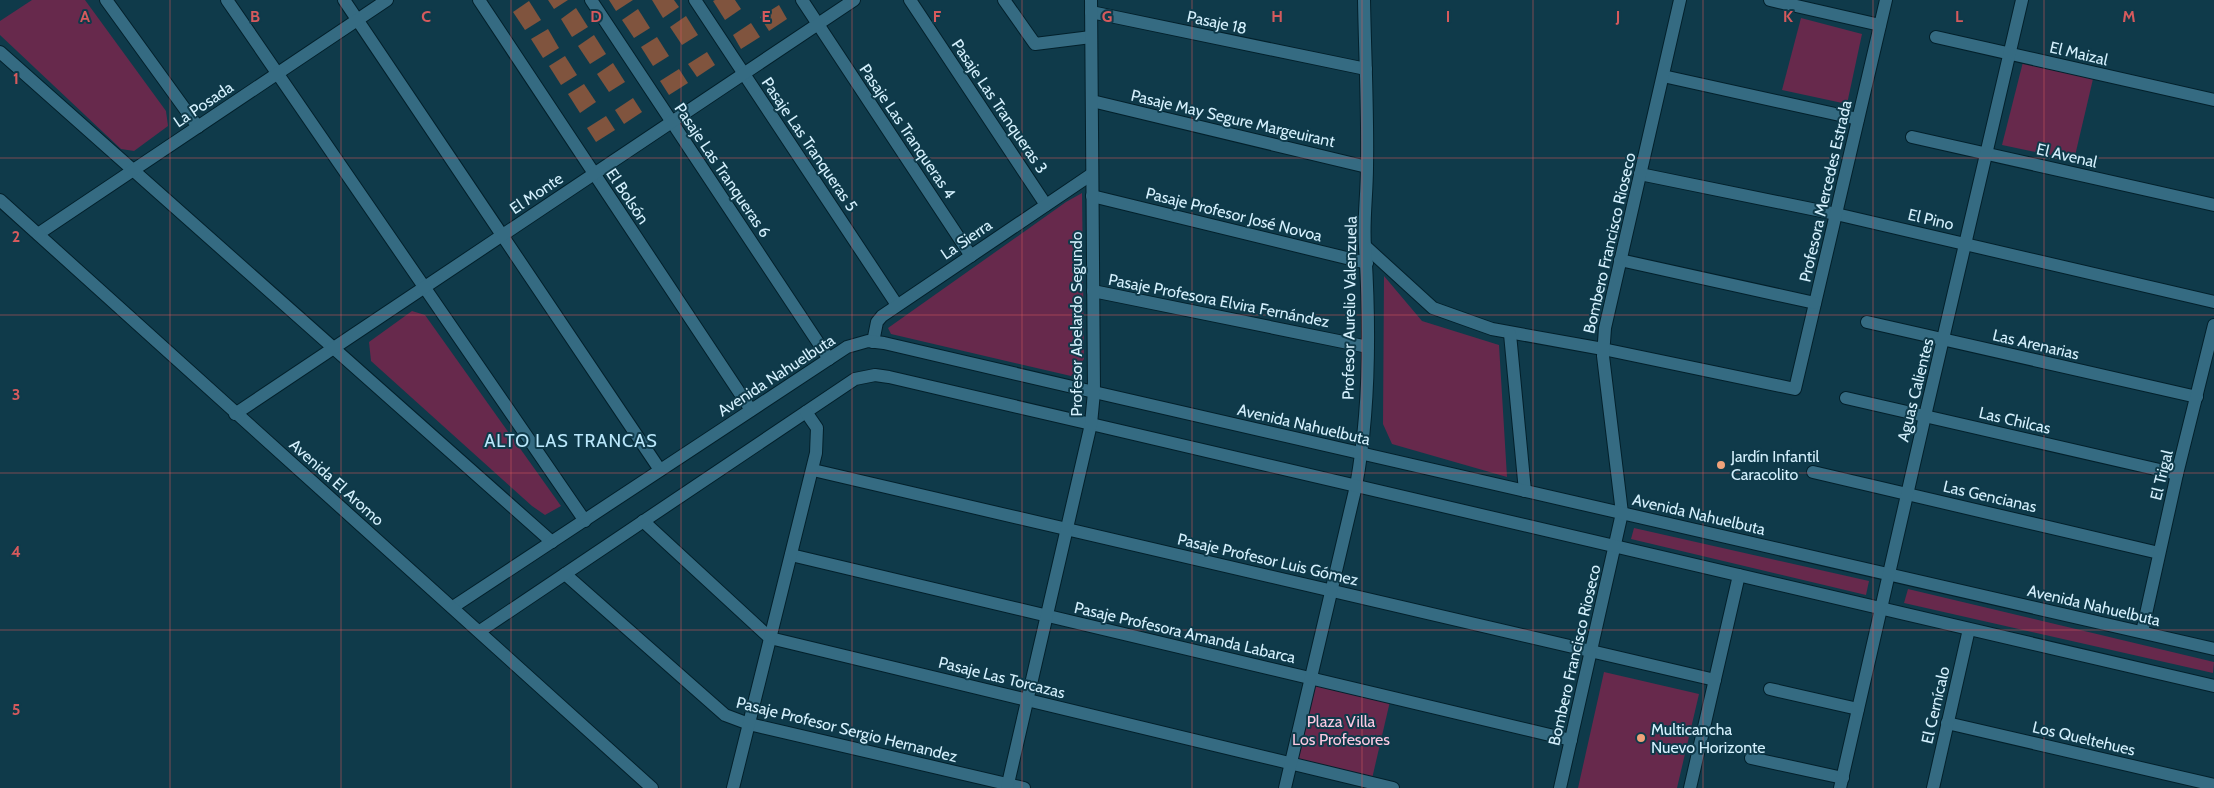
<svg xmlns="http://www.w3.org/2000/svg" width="2214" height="788" font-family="Cabin,sans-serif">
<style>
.green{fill:#67294c}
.building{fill:#80543e}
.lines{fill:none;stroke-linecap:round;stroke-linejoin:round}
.street-casing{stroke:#03202b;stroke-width:14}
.secondary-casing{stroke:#03202b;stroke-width:14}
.street{stroke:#356b82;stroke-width:12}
.secondary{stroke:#356b82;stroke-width:12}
.grid{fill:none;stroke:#d65a5d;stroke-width:1;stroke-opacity:0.55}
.poi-dot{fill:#f0a27a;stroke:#0f3a4a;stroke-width:2}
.labels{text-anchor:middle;stroke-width:4;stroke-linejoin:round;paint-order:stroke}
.street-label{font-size:16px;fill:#d4f0fd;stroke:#0f3a4a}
.poi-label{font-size:16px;fill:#d4f0fd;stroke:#0f3a4a;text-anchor:start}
.park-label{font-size:16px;fill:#fcc8e1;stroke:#0f3a4a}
.neighbourhood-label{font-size:18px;letter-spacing:1px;fill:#bbe8fc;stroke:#0f3a4a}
.grid-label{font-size:16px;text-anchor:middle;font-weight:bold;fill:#d65a5d;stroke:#0f3a4a;stroke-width:4;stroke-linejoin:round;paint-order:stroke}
</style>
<rect width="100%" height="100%" fill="#0f3a4a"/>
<g class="green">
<polygon points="32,0 85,0 166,111 168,126 134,151 121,149 0,35 0,21"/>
<polygon points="1801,18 1862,34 1847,104 1782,90"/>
<polygon points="2023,62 2093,79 2074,160 2002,145"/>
<polygon points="1082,193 1084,359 1071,376 891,334 888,328 1066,202"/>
<polygon points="1384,276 1422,321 1499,345 1507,477 1392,444 1383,424"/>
<polygon points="412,311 425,315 561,506 545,515 532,506 371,361 369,342"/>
<polygon points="1634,528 1869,581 1866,595 1631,539"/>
<polygon points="1908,589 2214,662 2213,673 1904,603"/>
<polygon points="1604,672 1699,694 1677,788 1578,788"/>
<polygon points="1311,679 1391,697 1371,783 1291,763"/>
</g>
<g class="building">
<polygon points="548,0 568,0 554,9"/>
<polygon points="609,0 633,0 616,11"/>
<polygon points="652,0 674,0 679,7 663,18"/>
<polygon points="715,0 735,0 741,9 725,20 713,1"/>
<polygon points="529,1 541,20 525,30 513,12"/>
<polygon points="779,5 787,19 769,31 760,17"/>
<polygon points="576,8 588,27 572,37 561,19"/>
<polygon points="638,9 650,28 634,38 622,20"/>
<polygon points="686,16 698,35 682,45 670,27"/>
<polygon points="751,23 760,37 741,49 733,35"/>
<polygon points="548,29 559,48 543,58 531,39"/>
<polygon points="594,35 606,54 590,64 578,46"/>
<polygon points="657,37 669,56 653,66 641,47"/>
<polygon points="707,52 715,65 697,77 688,64"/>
<polygon points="565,56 577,75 561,85 549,66"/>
<polygon points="613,63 625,82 609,92 597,74"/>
<polygon points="679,69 688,83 669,95 660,81"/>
<polygon points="584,84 596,102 580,113 568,94"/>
<polygon points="633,98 642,112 624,124 615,110"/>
<polygon points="606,116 615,130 596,142 587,128"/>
</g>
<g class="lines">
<defs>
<g id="street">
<polyline points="106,0 198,127"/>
<polyline points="227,0 585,521"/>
<polyline points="344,0 660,470"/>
<polyline points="479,0 751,410"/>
<polyline points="591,0 829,359"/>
<polyline points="695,0 897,305"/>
<polyline points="802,0 971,256"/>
<polyline points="910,0 1046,205"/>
<polyline points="1004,0 1035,44 1091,37"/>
<polyline points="1770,0 1880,25"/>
<polyline points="1091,12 1366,69"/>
<polyline points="1936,37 2214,100"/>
<polyline points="0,52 552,542"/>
<polyline points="1663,76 1858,119"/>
<polyline points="1092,101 1367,167"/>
<polyline points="1912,137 2214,205"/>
<polyline points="1640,174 1836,214 2214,302"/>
<polyline points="1092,196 1367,263"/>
<polyline points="38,234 387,0"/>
<polyline points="1365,246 1433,308 1492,329 1603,349 1795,389 1886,0"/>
<polyline points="1620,260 1815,303"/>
<polyline points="1093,291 1368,347"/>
<polyline points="1867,322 2197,397"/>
<polyline points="1510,334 1525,491"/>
<polyline points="873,342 877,322 882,316 1092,174"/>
<polyline points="1846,398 2177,474"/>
<polyline points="235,414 854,0"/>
<polyline points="813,470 1715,680"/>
<polyline points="1813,472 2159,553"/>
<polyline points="643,521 770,638 1393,788"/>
<polyline points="791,555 1571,740"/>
<polyline points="565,574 725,715 749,724 1024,788"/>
<polyline points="453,607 847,347 868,341 884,343 1094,392"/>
<polyline points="480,631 855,379 875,375 889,377 1091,424"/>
<polyline points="2142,632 2177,474 2214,325"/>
<polyline points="1770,689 1858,709"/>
<polyline points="1947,723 2214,785"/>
<polyline points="1751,758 1843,778"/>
<polyline points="733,788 816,453 817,428 806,412"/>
<path d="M1285 788 1356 486C1370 410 1370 324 1365 247 1363 221 1367 194 1367 167 1368 112 1365 56 1364 0"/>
<polyline points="1560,788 1622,513 1603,356 1605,328 1680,0"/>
<polyline points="1690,788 1739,575"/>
<polyline points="1933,788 1969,629"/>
</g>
<g id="secondary">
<polyline points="0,200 652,788"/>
<polyline points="1094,392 2214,649"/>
<polyline points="1091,424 2214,686"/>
<polyline points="1007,788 1091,424 1094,392 1091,0"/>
<polyline points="1840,788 1925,416 2022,0"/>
</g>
</defs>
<use href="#street" class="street-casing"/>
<use href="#secondary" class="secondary-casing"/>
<use href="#street" class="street"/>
<use href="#secondary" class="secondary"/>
</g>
<path class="grid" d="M170 0V788M341 0V788M511 0V788M681 0V788M852 0V788M1022 0V788M1192 0V788M1362 0V788M1533 0V788M1703 0V788M1873 0V788M2044 0V788M0 158H2214M0 315H2214M0 473H2214M0 630H2214"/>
<g class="poi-dot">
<circle cx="1721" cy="465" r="5"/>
<circle cx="1641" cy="738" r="5"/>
</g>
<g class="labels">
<g class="street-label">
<text transform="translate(1217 22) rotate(12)" y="6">Pasaje 18</text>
<text transform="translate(2079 53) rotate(13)" y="6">El Maizal</text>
<text transform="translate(203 104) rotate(-34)" y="6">La Posada</text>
<text transform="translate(1000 106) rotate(56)" y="6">Pasaje Las Tranqueras 3</text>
<text transform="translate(1233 118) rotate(13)" y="6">Pasaje May Segure Margeuirant</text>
<text transform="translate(908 131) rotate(56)" y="6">Pasaje Las Tranqueras 4</text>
<text transform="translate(810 144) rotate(56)" y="6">Pasaje Las Tranqueras 5</text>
<text transform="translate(2067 155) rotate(13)" y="6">El Avenal</text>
<text transform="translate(723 170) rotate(56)" y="6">Pasaje Las Tranqueras 6</text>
<text transform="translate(1825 191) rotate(-77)" y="6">Profesora Mercedes Estrada</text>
<text transform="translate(536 193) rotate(-34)" y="6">El Monte</text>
<text transform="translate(628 196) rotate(56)" y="6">El Bolsón</text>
<text transform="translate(1234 214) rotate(14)" y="6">Pasaje Profesor José Novoa</text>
<text transform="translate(1931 219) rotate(13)" y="6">El Pino</text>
<text transform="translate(966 239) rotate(-34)" y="6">La Sierra</text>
<text transform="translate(1609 243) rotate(-77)" y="6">Bombero Francisco Rioseco</text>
<text transform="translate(1219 300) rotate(11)" y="6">Pasaje Profesora Elvira Fernández</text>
<text transform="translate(1349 308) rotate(-89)" y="6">Profesor Aurelio Valenzuela</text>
<text transform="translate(1076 324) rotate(-90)" y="6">Profesor Abelardo Segundo</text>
<text transform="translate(2036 344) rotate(13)" y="6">Las Arenarias</text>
<text transform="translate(776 375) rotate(-33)" y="6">Avenida Nahuelbuta</text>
<text transform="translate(1915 390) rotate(-76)" y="6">Aguas Calientes</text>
<text transform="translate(2015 420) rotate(13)" y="6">Las Chilcas</text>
<text transform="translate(1304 424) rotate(13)" y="6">Avenida Nahuelbuta</text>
<text transform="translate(2161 475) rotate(-76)" y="6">El Trigal</text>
<text transform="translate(337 482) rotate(42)" y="6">Avenida El Aromo</text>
<text transform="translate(1990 496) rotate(13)" y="6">Las Gencianas</text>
<text transform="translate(1699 514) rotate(13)" y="6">Avenida Nahuelbuta</text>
<text transform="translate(1268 559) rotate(13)" y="6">Pasaje Profesor Luis Gómez</text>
<text transform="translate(2094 605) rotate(13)" y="6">Avenida Nahuelbuta</text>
<text transform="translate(1185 632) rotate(13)" y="6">Pasaje Profesora Amanda Labarca</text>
<text transform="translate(1574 655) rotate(-77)" y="6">Bombero Francisco Rioseco</text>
<text transform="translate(1002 677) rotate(14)" y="6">Pasaje Las Torcazas</text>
<text transform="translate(1935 705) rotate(-77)" y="6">El Cernícalo</text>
<text transform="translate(847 729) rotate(14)" y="6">Pasaje Profesor Sergio Hernandez</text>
<text transform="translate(2084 738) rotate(13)" y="6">Los Queltehues</text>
</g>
<g class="poi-label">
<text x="1731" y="462">Jardín Infantil<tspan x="1731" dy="18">Caracolito</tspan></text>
<text x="1651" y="735">Multicancha<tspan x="1651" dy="18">Nuevo Horizonte</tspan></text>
</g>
<g class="park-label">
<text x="1341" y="727">Plaza Villa<tspan x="1341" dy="18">Los Profesores</tspan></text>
</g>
<g class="neighbourhood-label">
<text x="571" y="447">ALTO LAS TRANCAS</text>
</g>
</g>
<g class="grid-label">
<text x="85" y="22">A</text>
<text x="255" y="22">B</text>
<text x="426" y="22">C</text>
<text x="596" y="22">D</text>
<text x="766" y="22">E</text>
<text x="937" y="22">F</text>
<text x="1107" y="22">G</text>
<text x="1277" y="22">H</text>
<text x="1448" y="22">I</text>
<text x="1618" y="22">J</text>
<text x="1788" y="22">K</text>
<text x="1959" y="22">L</text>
<text x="2129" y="22">M</text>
<text x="16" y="84">1</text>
<text x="16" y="242">2</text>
<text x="16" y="400">3</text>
<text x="16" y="557">4</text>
<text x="16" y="715">5</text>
</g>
</svg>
